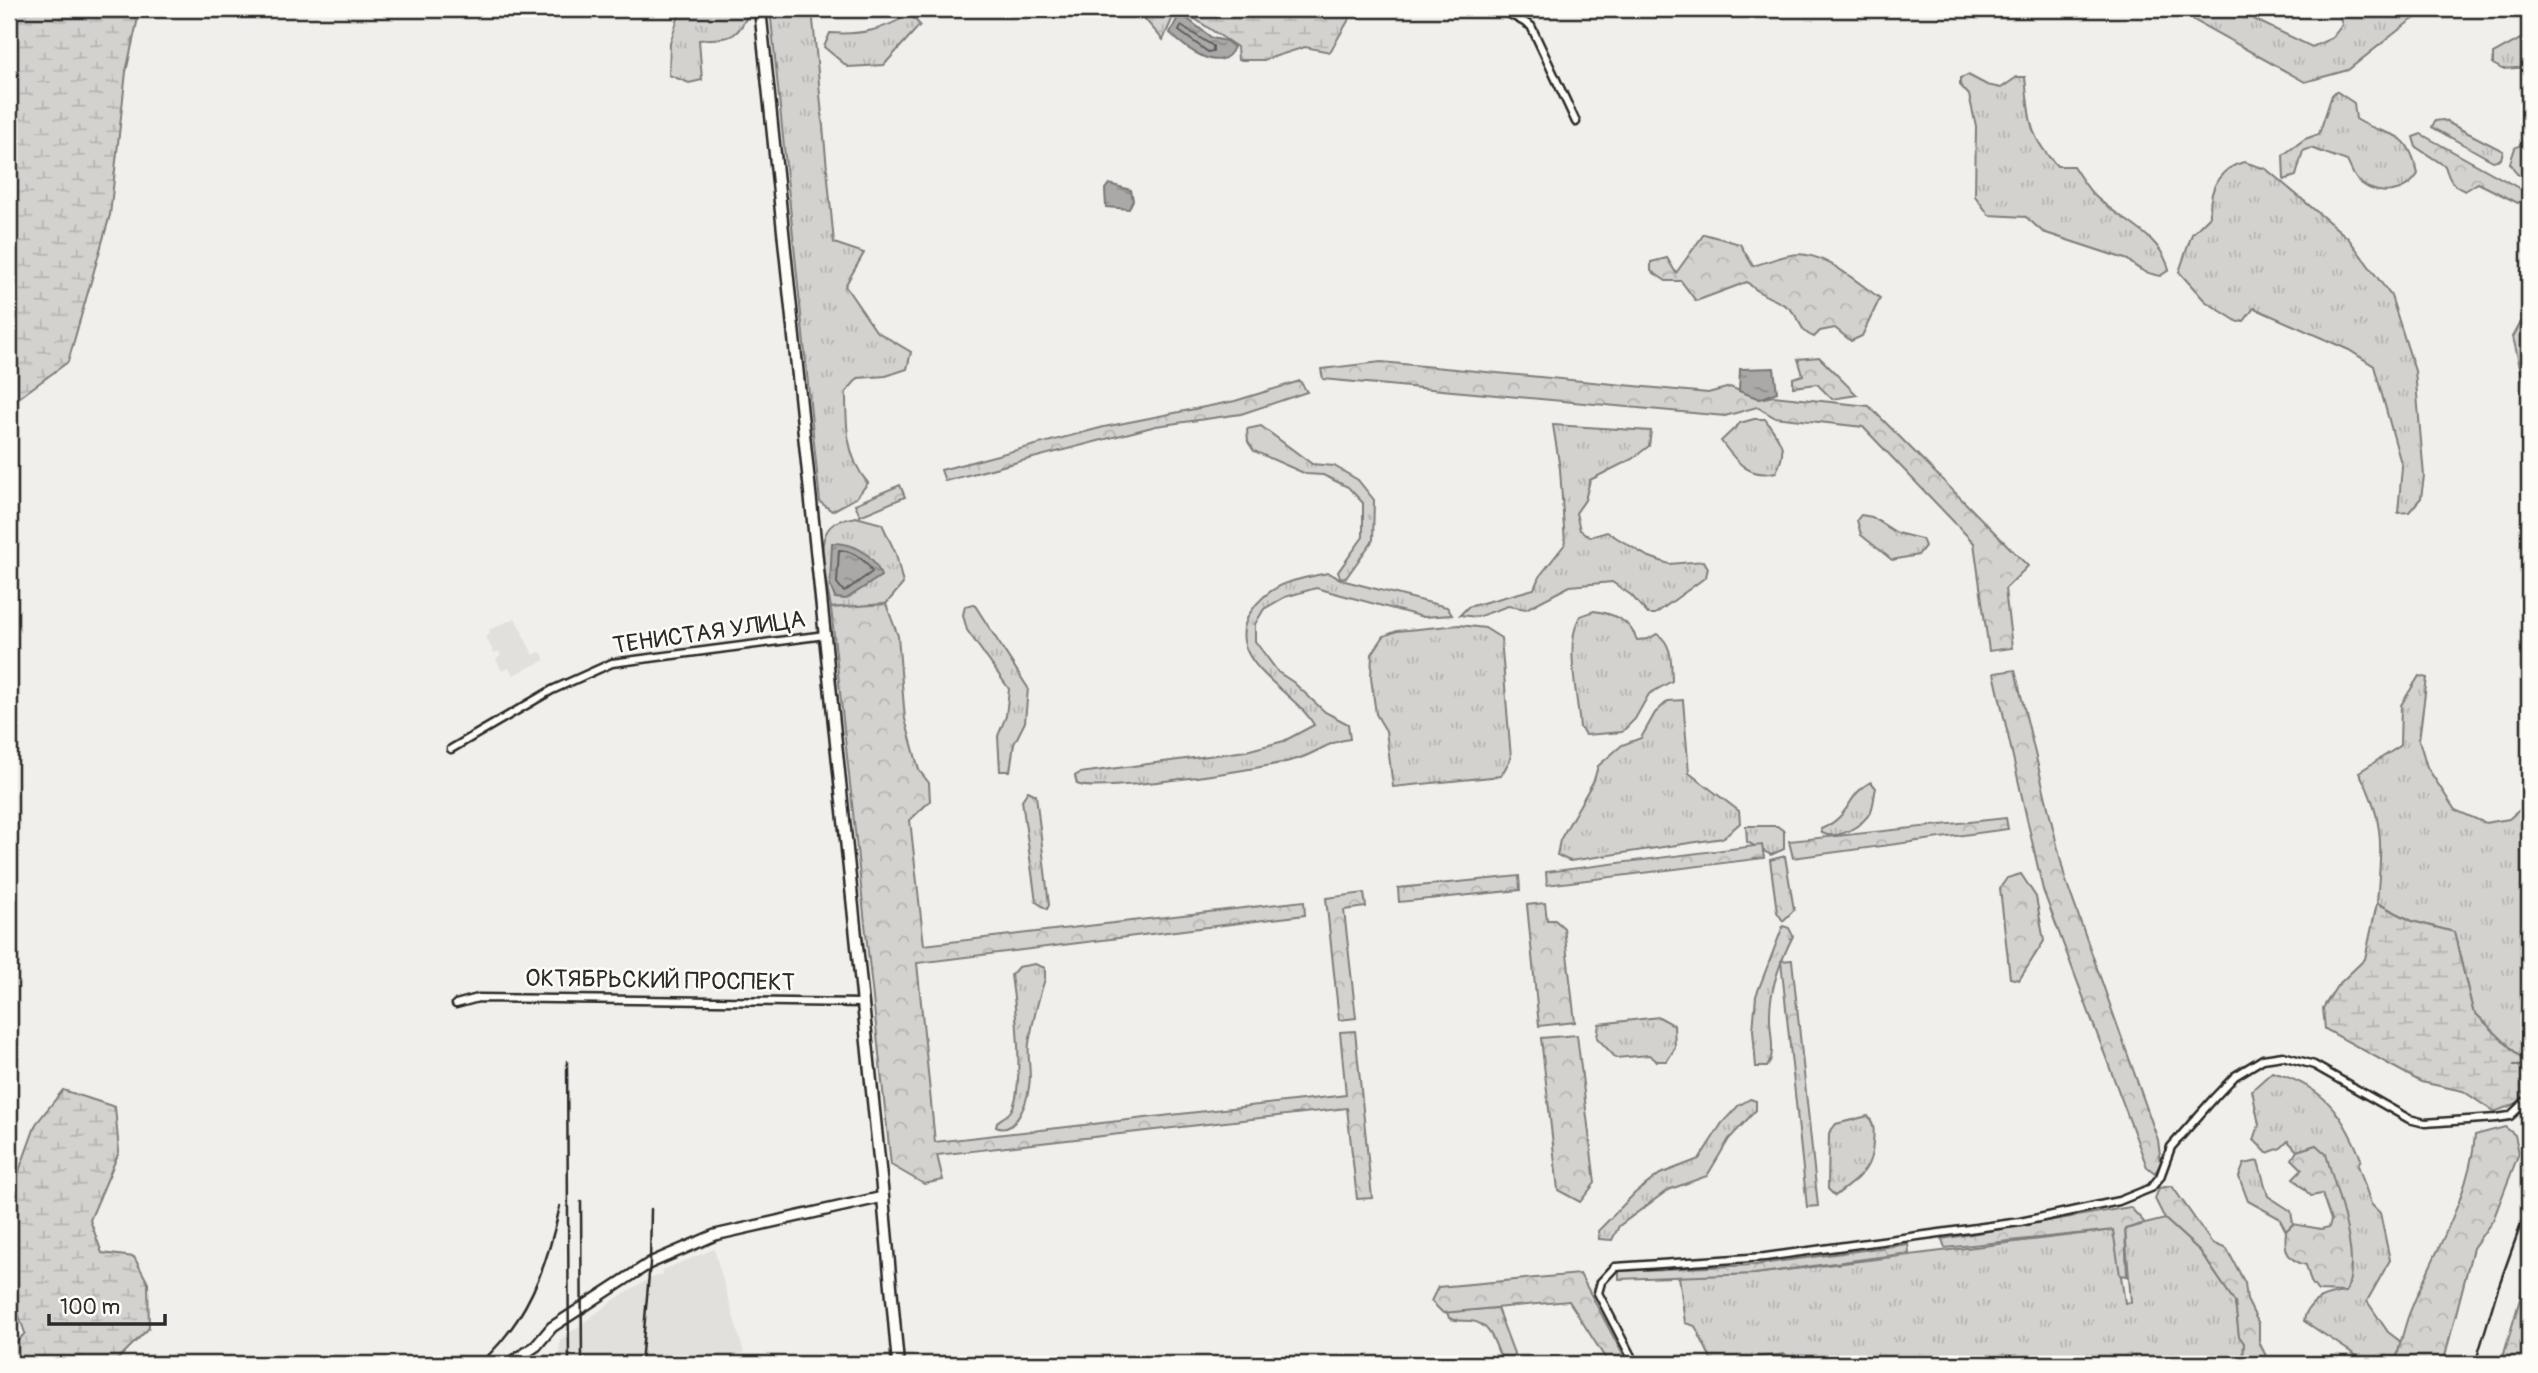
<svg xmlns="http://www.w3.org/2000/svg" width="2538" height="1373" font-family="Pangolin,sans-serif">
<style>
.built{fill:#e1e0dc}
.grass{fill:url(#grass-tufts);stroke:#7f7e7d;stroke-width:2}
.forest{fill:url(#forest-crowns);stroke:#7f7e7d;stroke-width:2}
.wetland{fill:url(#wetland-marsh);stroke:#7f7e7d;stroke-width:2}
.water{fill:url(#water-ripples);stroke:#777775;stroke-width:2}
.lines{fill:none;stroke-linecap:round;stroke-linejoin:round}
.shore{stroke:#5e5d5d;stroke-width:2}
.stream{stroke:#777775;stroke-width:2.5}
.street-casing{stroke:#2b2b2b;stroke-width:11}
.secondary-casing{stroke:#2b2b2b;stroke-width:14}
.primary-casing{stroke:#2b2b2b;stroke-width:15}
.street{stroke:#fdfcf7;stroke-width:6}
.secondary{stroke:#fdfcf7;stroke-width:9}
.primary{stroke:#fdfcf7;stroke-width:10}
.rail{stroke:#2b2b2b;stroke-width:2.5}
.labels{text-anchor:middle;stroke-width:5;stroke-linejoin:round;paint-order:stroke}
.street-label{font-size:24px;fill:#2b2b2b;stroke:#fdfcf7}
</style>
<defs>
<pattern id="grass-tufts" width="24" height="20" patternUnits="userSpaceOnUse" patternTransform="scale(1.75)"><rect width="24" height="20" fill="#d3d2cf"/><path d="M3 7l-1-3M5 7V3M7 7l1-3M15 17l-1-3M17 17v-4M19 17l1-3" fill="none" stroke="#b5b4b2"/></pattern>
<pattern id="forest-crowns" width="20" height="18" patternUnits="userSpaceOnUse" patternTransform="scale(1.75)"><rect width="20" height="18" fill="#d3d2cf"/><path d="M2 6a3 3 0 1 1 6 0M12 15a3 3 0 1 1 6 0" fill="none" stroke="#b5b4b2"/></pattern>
<pattern id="wetland-marsh" width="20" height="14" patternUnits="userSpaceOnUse" patternTransform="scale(1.75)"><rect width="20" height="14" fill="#d3d2cf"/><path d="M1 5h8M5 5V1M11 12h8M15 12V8" fill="none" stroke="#b5b4b2"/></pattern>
<pattern id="water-ripples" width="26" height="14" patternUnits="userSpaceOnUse" patternTransform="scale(1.75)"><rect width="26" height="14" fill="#aaa9a7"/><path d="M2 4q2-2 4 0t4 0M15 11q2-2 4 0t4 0" fill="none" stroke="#8b8a88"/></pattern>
</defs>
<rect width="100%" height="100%" fill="#f0efeb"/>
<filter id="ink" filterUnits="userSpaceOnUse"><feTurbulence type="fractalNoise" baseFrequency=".0143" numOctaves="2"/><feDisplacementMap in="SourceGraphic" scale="14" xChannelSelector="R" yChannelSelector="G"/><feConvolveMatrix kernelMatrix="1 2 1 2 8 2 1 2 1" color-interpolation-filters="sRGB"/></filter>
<g filter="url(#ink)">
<g class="built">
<polygon points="515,618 533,655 541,652 545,660 513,675 509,668 502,671 496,659 501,655 499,651 494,653 486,637 490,634 489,630"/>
<polygon points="714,1249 744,1353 715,1357 715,1364 559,1364 560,1340 568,1334 614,1300 648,1279 663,1275 663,1270"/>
</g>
<g class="grass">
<path d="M681 9H749V12C736 42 729 37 699 40L702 80 689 83 669 75 670 43Z"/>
<path d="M770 9H812L834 243 864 253 845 286 876 331 911 352 907 369 886 376 858 378 846 392C846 424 846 458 868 483L856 498 832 511 820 502Z"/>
<polygon points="2174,9 2233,9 2312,47 2332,38 2342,25 2338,9 2433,9 2410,21 2348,70 2305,82"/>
<path d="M910 14 920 25 884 65 848 67 824 47 830 33C862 35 883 30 910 14Z"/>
<polygon points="2522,38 2529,39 2529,67 2502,69 2493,64 2493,54"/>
<path d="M1968 75 1987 85 2001 88 2017 77H2025C2030 119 2027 134 2057 166H2073C2079 175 2085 185 2092 193 2117 220 2160 232 2169 270L2160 276C2146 273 2138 270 2128 260L2043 232 2026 217 1989 215 1975 196 1976 126 1969 95 1960 85V78Z"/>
<path d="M2336 91 2354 103 2356 119C2391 141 2406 124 2418 174 2405 196 2371 198 2355 177 2352 173 2350 166 2347 161L2311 148 2303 151 2296 176 2284 180 2283 155 2305 139 2319 134 2332 95Z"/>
<polygon points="2443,120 2503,151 2501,159 2493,161 2432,127 2435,121"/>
<polygon points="2522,144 2529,144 2529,180 2517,174 2510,163 2515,148"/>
<path d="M2244 162 2266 169 2348 238 2391 296 2415 371 2424 476 2421 498 2409 512 2398 513 2402 467 2374 366 2349 350 2254 308 2244 321 2238 322 2205 301 2179 272 2192 234 2210 216C2209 190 2217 169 2244 162Z"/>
<polygon points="2529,308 2529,405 2513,337"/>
<path d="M1754 419H1765C1780 440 1789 448 1776 472 1748 479 1736 461 1721 441L1740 423Z"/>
<polygon points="1553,425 1651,431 1649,446 1632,459 1590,480 1585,500 1576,513 1580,530 1590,537 1607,532 1647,556 1669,564 1704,561 1708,568 1706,577 1655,614 1648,614 1631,595 1612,582 1570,586 1526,609 1508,606 1477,617 1460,615 1468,607 1534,589 1539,577 1565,544 1560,469"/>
<polygon points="1261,426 1312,464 1334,466 1358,480 1374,500 1373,540 1346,578 1340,577 1338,572 1363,537 1363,503 1348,487 1323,475 1306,474 1254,451 1248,442 1247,429"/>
<polygon points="1861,515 1872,517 1897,533 1922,539 1925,546 1918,555 1892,560 1861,535 1857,520"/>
<path d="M856 517 882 524 896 554 903 584 886 604 831 608C828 586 811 537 835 523 840 519 850 519 856 517Z"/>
<path d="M1328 573 1345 581 1447 607 1452 615 1423 617 1316 588 1285 597 1264 609 1255 624V641L1278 672 1293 682 1325 712 1348 724 1350 739C1330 741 1318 752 1300 758 1273 768 1096 794 1077 784L1075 776 1080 773 1246 751 1284 741 1314 725C1295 690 1221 661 1250 613 1269 583 1296 579 1328 573Z"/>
<polygon points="974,604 1028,688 1025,722 1014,744 1010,771 1000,771 998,736 1006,716 1009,689 967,630 963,615 965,606"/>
<path d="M1594 611C1614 614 1629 619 1637 640L1648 639 1657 634C1673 644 1671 663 1672 681L1649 694 1635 719 1622 732 1586 735 1580 728C1578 696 1564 644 1580 616Z"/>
<polygon points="1459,625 1485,628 1501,638 1511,758 1501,776 1393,787 1386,731 1376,714 1371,678 1372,654 1384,636 1397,631"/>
<path d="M2419 676 2427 678 2419 740 2427 767 2455 810 2485 823 2509 819 2529 802V1066L2473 1011 2454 932 2412 921 2377 903C2381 849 2386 821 2359 772L2400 746 2401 705Z"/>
<polygon points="1683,700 1689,773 1739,811 1740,823 1723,838 1570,861 1557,855 1560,840 1594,780 1598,766 1622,745 1641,738 1655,713 1668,701"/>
<path d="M1871 782 1876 788C1874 795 1874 804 1871 811 1863 826 1837 841 1822 833L1821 829C1851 817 1847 794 1871 782Z"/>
<polygon points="1028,791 1036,795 1049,905 1047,909 1036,902 1022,800"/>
<polygon points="1746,826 1777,826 1784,831 1784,849 1771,855 1747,842"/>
<path d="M1783 926 1789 928 1793 936C1781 960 1770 987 1770 1014 1769 1032 1777 1052 1767 1067H1756L1753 1030 1756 996Z"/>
<path d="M1035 964 1045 968V979C1038 1000 1033 1021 1029 1043 1027 1058 1032 1073 1029 1087 1027 1103 1015 1136 996 1127L997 1122C1000 1119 1007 1116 1010 1112 1026 1092 1015 1002 1011 975L1018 967Z"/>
<polygon points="1659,1017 1674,1025 1675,1048 1667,1061 1657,1061 1649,1055 1616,1058 1597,1038 1599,1024"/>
<path d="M2272 1072C2323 1086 2342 1112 2361 1159L2358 1165 2371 1204 2380 1213 2390 1260 2367 1301 2388 1332 2401 1342 2395 1364H2369L2304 1321C2307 1299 2327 1294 2346 1292L2351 1279 2316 1145 2297 1151 2288 1141 2281 1148 2267 1153 2254 1140 2259 1125 2252 1090Z"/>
<polygon points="1750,1099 1756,1101 1756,1110 1729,1139 1707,1176 1668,1190 1619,1226 1612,1240 1599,1239 1598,1231 1635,1193 1660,1174 1699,1159 1722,1123 1738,1106"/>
<path d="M1868 1116C1875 1125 1874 1132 1873 1143 1872 1172 1856 1179 1835 1196L1828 1189 1829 1133 1836 1124Z"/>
<polygon points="2258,1161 2268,1196 2291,1211 2293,1224 2286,1231 2279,1218 2248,1201 2239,1177 2244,1164"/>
<polygon points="2165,1219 2200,1251 2235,1302 2239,1336 2244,1343 2243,1364 1795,1364 1785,1354 1713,1363 1695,1326 1685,1323 1679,1276 1754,1274 2114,1230 2125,1303 2131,1302 2125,1229"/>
<path d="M1497 1308 1518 1364H1503C1496 1348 1492 1323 1471 1321 1462 1320 1457 1322 1449 1318L1447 1312Z"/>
</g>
<g class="forest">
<path d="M2421 134 2524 191 2526 197 2518 203 2478 183 2465 191C2452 186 2449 179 2445 166L2416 147 2413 137Z"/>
<path d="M1704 234 1740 244 1753 266C1765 263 1778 257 1791 255 1822 249 1856 282 1880 298L1862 336 1851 341 1835 328 1820 331 1814 337C1799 332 1801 318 1789 308 1774 297 1763 298 1747 282L1696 301 1681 281H1666L1651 271V262L1667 258 1676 273Z"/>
<polygon points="1819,357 1857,395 1832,399 1817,384 1793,387 1793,378 1803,375 1798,359"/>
<polygon points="1381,362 1708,393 1730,387 1760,399 1773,396 1869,406 2028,566 2005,589 2012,648 1989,651 1974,543 1863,427 1774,417 1757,407 1725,416 1323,379 1321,369"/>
<polygon points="1300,381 1307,392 1241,414 1156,426 945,481 941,470 1104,427 1235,401"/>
<polygon points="900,485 905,497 860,516 855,504"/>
<polygon points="886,604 898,636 905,719 919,770 929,783 930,801 910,820 924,945 1304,901 1305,915 917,963 935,1142 1346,1095 1340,1032 1355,1031 1372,1198 1357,1199 1347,1108 937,1155 943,1180 924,1184 891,1165 831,608"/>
<polygon points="2015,670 2065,878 2158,1140 2161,1163 2155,1173 2147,1167 2043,890 1994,673"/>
<polygon points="2006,818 2008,829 1793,858 1789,841"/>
<polygon points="1762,845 1764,858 1547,885 1546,872"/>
<polygon points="1785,856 1794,910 1783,921 1777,912 1770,860"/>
<polygon points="2021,874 2036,897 2044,941 2019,980 2010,978 2000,888 2007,878"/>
<polygon points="1519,876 1520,890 1399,902 1398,888"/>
<polygon points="1364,893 1366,907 1344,910 1356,1018 1339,1020 1326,898"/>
<polygon points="1545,903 1547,920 1555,920 1564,928 1575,1022 1539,1026 1527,905"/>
<polygon points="1792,960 1818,1206 1807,1207 1781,961"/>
<polygon points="1577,1035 1595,1183 1580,1202 1558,1190 1541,1038"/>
<path d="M2505 1127 2515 1135 2519 1153 2493 1220 2473 1248 2443 1364H2395C2399 1349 2403 1332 2408 1317 2431 1256 2469 1202 2475 1135Z"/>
<path d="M2316 1145 2326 1154C2336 1192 2362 1256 2346 1292L2318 1291 2311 1282 2306 1265C2286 1260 2284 1250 2286 1231L2293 1224 2321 1229 2329 1227 2331 1220 2322 1194 2311 1196 2293 1178 2302 1169 2292 1159 2297 1151Z"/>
<polygon points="2172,1186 2212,1243 2227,1249 2245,1283 2247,1300 2259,1324 2259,1342 2270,1364 2243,1364 2244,1343 2239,1336 2235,1302 2200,1251 2165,1219 2155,1199 2159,1188"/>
<polygon points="2130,1207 2145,1223 2125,1229 2127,1276 2120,1275 2113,1230 1945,1248 1942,1239"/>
<polygon points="1908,1244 1909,1253 1754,1274 1619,1279 1619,1271 1754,1265"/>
<polygon points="2529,1268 2529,1364 2501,1364"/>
<polygon points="1580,1274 1628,1364 1609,1364 1569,1301 1443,1313 1431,1301 1438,1287"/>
</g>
<g class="wetland">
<polygon points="9,9 140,9 126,72 110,215 68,362 9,405"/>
<polygon points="1136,9 1355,9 1330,52 1305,47 1264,60 1238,60 1237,47 1195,19 1173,17 1163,40"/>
<polygon points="2377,903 2412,921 2454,932 2473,1011 2529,1066 2529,1077 2520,1102 2494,1112 2463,1091 2421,1082 2325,1029 2323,1008 2337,986 2365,959"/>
<polygon points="63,1090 115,1107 119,1152 90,1220 102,1253 134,1257 148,1283 149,1328 113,1364 9,1364 9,1351 25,1333 9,1287 10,1196 36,1124"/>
</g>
<g class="water">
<path d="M1180 13 1212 38 1226 41 1234 47C1222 77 1184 47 1170 33Z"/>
<polygon points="1109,184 1131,190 1133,200 1129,209 1106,207 1105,189"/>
<polygon points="1774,368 1777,392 1760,399 1739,391 1740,369"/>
<path d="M832 543C855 543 874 554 881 576L846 599 835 598 830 585Z"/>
</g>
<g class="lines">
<g class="shore">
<polygon points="1181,26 1213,46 1213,51 1208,52 1179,31"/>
<path d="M839 550C851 550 868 561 872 572L844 592 837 583Z"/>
</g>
<polyline class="stream" points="2514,1065 2529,1068"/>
<defs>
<g id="street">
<polyline points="1501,9 1531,26 1576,122"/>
<polyline points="451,749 552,690 612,663 825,635"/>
<polyline points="456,1004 478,998 863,1003"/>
<polyline points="1635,1364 1598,1293 1601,1282 1615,1267 1765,1257 2020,1222 2119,1201 2151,1188 2160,1177 2171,1147 2215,1097 2235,1076 2263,1059 2283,1056 2314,1065 2409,1119 2425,1123 2496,1118 2510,1116 2529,1098"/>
</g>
<polyline id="secondary" points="509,1364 536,1346 552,1327 650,1263 715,1235 883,1197"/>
<polyline id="primary" points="760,9 883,1197 898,1364"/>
</defs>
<use href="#street" class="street-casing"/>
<use href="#secondary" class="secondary-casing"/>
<use href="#primary" class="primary-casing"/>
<use href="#street" class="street"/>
<use href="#secondary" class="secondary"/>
<use href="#primary" class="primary"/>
<g class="rail">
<polyline points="567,1061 569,1364"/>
<polyline points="581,1202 582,1364"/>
<path d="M479 1364C527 1322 547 1267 560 1206"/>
<polyline points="641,1364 650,1263 651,1209"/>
<polyline points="2475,1364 2498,1288 2529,1202"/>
</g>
</g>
</g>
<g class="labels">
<g class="street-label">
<text transform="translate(709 632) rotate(-8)" y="8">ТЕНИСТАЯ УЛИЦА</text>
<text transform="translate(660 980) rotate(1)" y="8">ОКТЯБРЬСКИЙ ПРОСПЕКТ</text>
</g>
</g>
<rect width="2538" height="1373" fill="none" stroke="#fdfcf7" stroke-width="35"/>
<rect x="18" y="18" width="2503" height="1338" fill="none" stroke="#2b2b2b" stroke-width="2.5" filter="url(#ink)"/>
<path d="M49 1314v10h116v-10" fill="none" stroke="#2b2b2b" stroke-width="3.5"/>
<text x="60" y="1314" font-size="21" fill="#2b2b2b" stroke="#fdfcf7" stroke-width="5" paint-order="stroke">100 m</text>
</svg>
